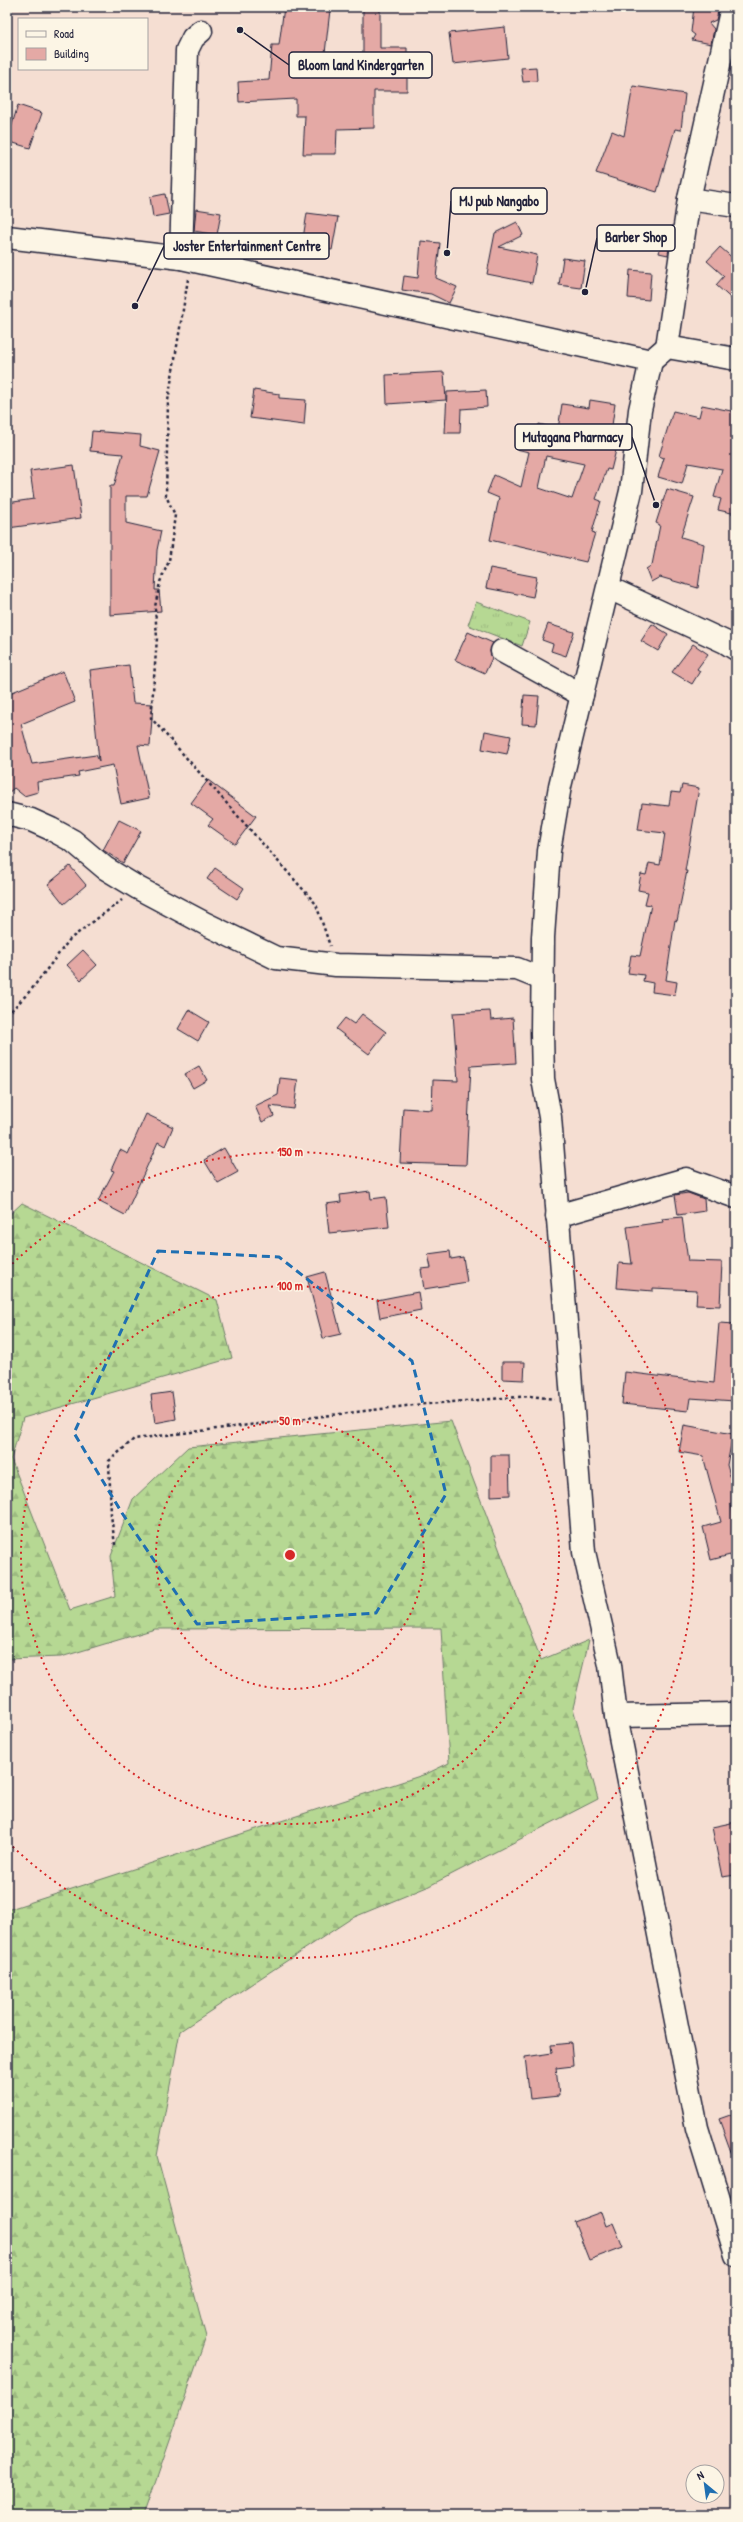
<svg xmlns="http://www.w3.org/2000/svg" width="743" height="2522" font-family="'Patrick Hand',sans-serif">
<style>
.grass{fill:url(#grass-tufts);stroke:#6c7d67}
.forest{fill:url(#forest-firs);stroke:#6c7d67}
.building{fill:#e4a9a5;stroke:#22223b;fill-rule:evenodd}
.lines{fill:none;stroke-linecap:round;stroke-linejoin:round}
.minor-casing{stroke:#22223b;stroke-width:25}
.path{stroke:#22223b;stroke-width:2.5;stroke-dasharray:3 3;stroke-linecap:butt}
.minor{stroke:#fcf5e5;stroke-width:22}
.marked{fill:none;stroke:#1f6fb2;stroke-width:3;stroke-dasharray:8 5;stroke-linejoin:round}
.ring{fill:none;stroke:#d62828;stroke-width:2;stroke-dasharray:2 4}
.centre{fill:#d62828;stroke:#fcf5e5;stroke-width:2}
.ring-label{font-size:12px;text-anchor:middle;font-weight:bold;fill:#d62828;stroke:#fcf5e5;stroke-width:3;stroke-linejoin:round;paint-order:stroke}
.leader{fill:none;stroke:#22223b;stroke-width:1.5}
.callout-dot{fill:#22223b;stroke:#fcf5e5;stroke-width:1.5}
.callout{fill:#fcf5e5;stroke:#22223b;stroke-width:1.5}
.callout-label{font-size:14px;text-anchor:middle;font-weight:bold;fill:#22223b}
</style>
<defs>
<pattern id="grass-tufts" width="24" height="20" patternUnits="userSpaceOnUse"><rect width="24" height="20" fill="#b6d893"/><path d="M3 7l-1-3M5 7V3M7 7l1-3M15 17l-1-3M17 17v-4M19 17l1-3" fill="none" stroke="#9cb980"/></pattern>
<pattern id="forest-firs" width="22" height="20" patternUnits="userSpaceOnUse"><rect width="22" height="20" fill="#b6d893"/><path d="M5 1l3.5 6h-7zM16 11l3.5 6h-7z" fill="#9cb980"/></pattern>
</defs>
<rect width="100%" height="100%" fill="#f5ded2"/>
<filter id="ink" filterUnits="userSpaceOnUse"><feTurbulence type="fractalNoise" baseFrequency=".025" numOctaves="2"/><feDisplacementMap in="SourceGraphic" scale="8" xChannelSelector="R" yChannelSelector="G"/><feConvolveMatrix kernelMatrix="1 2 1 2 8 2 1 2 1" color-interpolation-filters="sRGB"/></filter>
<g filter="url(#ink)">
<polygon class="grass" points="476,602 530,622 522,646 468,625"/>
<polygon class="forest" points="22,1203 217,1300 232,1358 23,1418 11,1459 70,1610 115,1596 111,1556 133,1499 188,1447 451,1421 541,1660 589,1640 573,1708 598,1799 427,1887 352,1918 180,2031 157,2156 206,2337 144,2515 7,2515 7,1910 426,1774 449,1763 441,1628 155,1629 61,1657 7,1659 7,1217"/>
<g class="building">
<polygon points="284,7 330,10 325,53 363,53 363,7 380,7 380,48 407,48 407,91 374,91 374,128 337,129 336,154 303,154 305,116 296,116 296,99 239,102 238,82 269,80 272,45 279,45"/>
<polygon points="694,7 719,7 716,20 709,23 714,29 711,44 692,40 695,35 691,32"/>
<polygon points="505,27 508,58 453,64 449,33"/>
<polygon points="536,67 537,81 523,82 521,68"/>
<polygon points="633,86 685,94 681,130 675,129 657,192 596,173 612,131 624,136"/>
<polygon points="18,105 42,113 30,148 7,141"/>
<polygon points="165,194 169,214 153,217 150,197"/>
<polygon points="196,209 221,213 217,235 194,231"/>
<polygon points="307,213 338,217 332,250 302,245"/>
<polygon points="517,222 523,235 499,247 537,255 532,283 487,274 495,233"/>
<polygon points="663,237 670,239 668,255 659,253"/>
<polygon points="421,241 440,243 436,278 457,287 449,303 431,294 402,290 404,276 418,278"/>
<polygon points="720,247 736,261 736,303 716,285 724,276 707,261"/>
<polygon points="563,258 585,261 581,288 559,285"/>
<polygon points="630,270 651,272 649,300 628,298"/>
<polygon points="444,372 446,400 387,404 386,375"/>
<polygon points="254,390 279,394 279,398 306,400 304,425 250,418"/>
<polygon points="486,390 487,407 461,409 460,433 445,433 447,392"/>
<path d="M590 400 615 404 610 440 618 442 611 470 607 469 596 499 601 501 592 532 595 533 586 562 490 540 499 498 487 493 494 475 521 487 529 452 516 449 519 435 535 439 539 424 558 429 562 404 589 408ZM546 456 584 464 572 499 539 488Z"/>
<polygon points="702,405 736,412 736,514 718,510 721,499 714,497 722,469 688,463 682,484 658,477 664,458 659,456 673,411 699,417"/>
<polygon points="92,431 141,435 140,446 160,451 147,496 126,496 126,523 161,531 157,550 155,590 159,590 161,611 110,615 110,486 114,486 123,454 90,451"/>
<polygon points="74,465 81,518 8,528 7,503 34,499 30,471"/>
<polygon points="667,489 694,497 681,537 704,544 698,588 660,577 651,582 646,569 652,565 660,525 656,523"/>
<polygon points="490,568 537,577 533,597 486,588"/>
<polygon points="548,624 574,632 566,656 551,651 553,644 542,640"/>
<polygon points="652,624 668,634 658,651 641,641"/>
<polygon points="468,632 493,643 490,651 492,658 485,673 455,660"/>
<polygon points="693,644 708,654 697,669 700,671 692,684 672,672"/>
<polygon points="129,665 133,703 153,704 150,746 138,745 149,798 121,804 113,765 78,772 79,776 37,782 38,792 24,796 14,788 7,794 7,692 10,693 63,671 75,702 21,724 32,764 96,755 99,761 90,670"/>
<polygon points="524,695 539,696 536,725 522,724"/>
<polygon points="485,731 511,736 507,754 482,749"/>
<polygon points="208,780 256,816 235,844 208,825 213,819 191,803"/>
<polygon points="682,785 699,788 685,871 687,871 677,921 675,920 666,980 677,982 675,995 652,992 653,983 643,981 644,975 628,973 631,955 640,956 651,905 645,904 648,892 638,890 641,874 646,875 649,863 660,865 665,833 638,830 642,803 669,806 671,792 680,793"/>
<polygon points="119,820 141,831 123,863 103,850"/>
<polygon points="70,866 86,885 64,904 48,884"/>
<polygon points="215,868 244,888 237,899 207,879"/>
<polygon points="83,950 97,965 81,980 67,965"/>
<polygon points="189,1010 209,1022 198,1041 178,1029"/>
<polygon points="490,1011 491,1020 513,1018 516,1063 471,1066 466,1165 400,1163 403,1108 432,1110 433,1080 458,1081 453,1013"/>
<polygon points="362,1014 386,1032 369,1054 336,1029 345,1018 354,1024"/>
<polygon points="199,1066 207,1080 193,1088 185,1074"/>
<polygon points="280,1078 298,1080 294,1109 270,1106 274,1116 262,1122 255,1106 278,1095"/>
<polygon points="146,1114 173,1127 165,1146 158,1142 125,1215 98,1201 114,1171 111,1170 120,1150 128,1154"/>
<polygon points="224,1148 238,1172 218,1183 204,1160"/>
<polygon points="370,1191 371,1199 386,1197 389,1227 329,1233 326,1204 341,1202 340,1195"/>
<polygon points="688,1193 704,1199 705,1211 678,1215 675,1195"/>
<polygon points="682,1217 688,1261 722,1262 720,1306 696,1305 697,1290 653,1288 653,1291 617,1288 619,1263 632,1264 627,1227 663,1222 662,1219"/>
<polygon points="450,1251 451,1259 463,1257 467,1282 424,1289 421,1269 431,1268 428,1254"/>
<polygon points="325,1272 341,1334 323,1338 307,1277"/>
<polygon points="418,1292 421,1310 380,1318 377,1300"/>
<polygon points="719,1323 736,1324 735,1401 690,1398 688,1411 622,1404 625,1372 714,1383"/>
<polygon points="502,1362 525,1362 524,1380 502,1379"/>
<polygon points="172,1392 176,1419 155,1423 151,1395"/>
<polygon points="684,1425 733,1434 727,1465 733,1486 736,1485 736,1502 731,1504 736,1524 736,1559 732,1559 730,1555 711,1560 703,1527 721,1522 703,1456 679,1452"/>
<polygon points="491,1455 509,1455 510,1495 491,1496"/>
<polygon points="736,1822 736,1875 722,1877 712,1827"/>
<polygon points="571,2043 573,2066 556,2068 559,2096 530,2099 525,2057 552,2053 551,2045"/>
<polygon points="736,2113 736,2160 734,2160 719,2119"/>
<polygon points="601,2212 606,2226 613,2223 623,2247 589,2260 574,2222"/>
</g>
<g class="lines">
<defs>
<g id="minor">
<polyline points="689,199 736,206"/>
<polyline points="7,237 181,258 651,361 667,347 736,359"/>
<polyline points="181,258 187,50 193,38 201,31"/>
<polyline points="667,347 689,199 732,7"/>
<polyline points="651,361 640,410 631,491 560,786 549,851 543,937 542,1033 543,1079 550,1117 584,1552 610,1665 616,1716 697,2128 736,2255"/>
<polyline points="609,588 725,642 736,649"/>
<polyline points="502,651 582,695"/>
<polyline points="7,814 31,820 51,829 73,841 105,868 138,888 206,924 276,958 336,965 517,969 542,979"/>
<polyline points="557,1216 686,1179 736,1197"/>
<polyline points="616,1716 736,1714"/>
</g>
</defs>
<use href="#minor" class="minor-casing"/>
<g class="path">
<polyline points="188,279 168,401 166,496 175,515 169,561 160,582 155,607 157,638 151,718 316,904 330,946"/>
<polyline points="7,1015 31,990 70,939 122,900"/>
<polyline points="115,1545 111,1515 109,1461 134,1439 414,1405 530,1396 554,1399"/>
</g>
<use href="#minor" class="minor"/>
</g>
</g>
<path class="marked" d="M158 1251 279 1257 412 1361 446 1494 376 1613 197 1624 122 1513 74 1433Z"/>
<g class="ring">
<circle cx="290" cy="1555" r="134"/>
<circle cx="290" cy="1555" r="269"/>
<path d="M8 1268A403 403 0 1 1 8 1842"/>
</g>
<circle cx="290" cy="1555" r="6" class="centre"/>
<g class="ring-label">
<text x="290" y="1156">150 m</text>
<text x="290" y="1290">100 m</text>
<text x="290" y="1425">50 m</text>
</g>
<path class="leader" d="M240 30L289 65M447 253L451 201M585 292L597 238M135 306L164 246M656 505L632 437"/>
<g class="callout-dot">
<circle cx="240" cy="30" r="4"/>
<circle cx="447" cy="253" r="4"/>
<circle cx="585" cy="292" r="4"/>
<circle cx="135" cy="306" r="4"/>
<circle cx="656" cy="505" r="4"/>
</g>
<g class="callout">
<rect x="289" y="52" width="143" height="26" rx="4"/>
<rect x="451" y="188" width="96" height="26" rx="4"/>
<rect x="597" y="225" width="78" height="26" rx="4"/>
<rect x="164" y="233" width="165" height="26" rx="4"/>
<rect x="515" y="424" width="117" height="26" rx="4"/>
</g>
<g class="callout-label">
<text x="361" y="70">Bloom land Kindergarten</text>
<text x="499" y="206">MJ pub Nangabo</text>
<text x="636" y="242">Barber Shop</text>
<text x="247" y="251">Joster Entertainment Centre</text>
<text x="573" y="442">Mutagana Pharmacy</text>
</g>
<rect width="743" height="2522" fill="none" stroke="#fcf5e5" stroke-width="24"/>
<rect x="12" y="12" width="719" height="2498" fill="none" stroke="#22223b" stroke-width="1.5" filter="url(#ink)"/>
<rect x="18" y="18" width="130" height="52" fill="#fcf5e5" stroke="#a5a1a1"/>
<rect x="26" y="31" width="20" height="6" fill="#fcf5e5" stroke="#a5a1a1"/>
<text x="54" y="38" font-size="12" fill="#22223b">Road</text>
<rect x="26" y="48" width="20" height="12" fill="#e4a9a5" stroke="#a5a1a1"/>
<text x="54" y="58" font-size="12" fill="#22223b">Building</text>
<g transform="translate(705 2484) rotate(331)"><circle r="19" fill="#fcf5e5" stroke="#a5a1a1"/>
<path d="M0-3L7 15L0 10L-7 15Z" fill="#1f6fb2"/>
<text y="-6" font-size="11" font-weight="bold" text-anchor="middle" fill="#22223b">N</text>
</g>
</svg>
